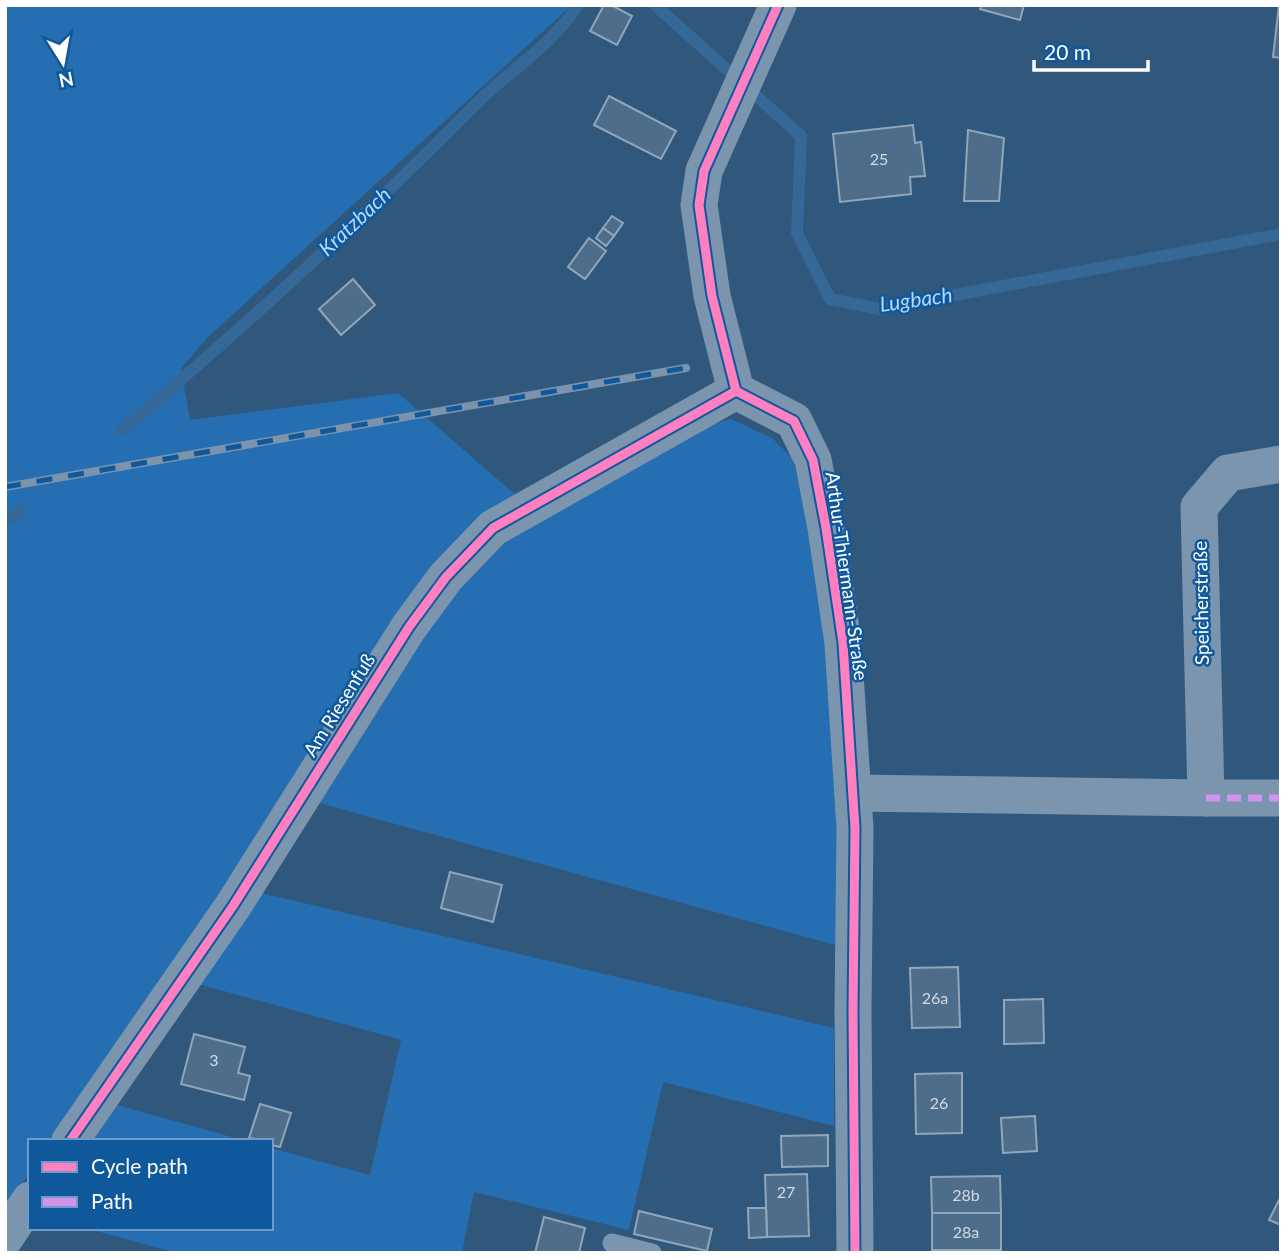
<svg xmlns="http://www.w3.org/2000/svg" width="1286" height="1258" font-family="Lato,sans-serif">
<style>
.green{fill:#256eb2}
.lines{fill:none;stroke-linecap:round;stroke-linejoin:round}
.stream{stroke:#356797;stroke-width:12}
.building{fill:#4e6d8a;stroke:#90a6bb;stroke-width:2}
.lane{stroke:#7b95ae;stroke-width:19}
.street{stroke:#7b95ae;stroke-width:37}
.rail-casing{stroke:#7b93ac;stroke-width:8}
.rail{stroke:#10589c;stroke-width:5;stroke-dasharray:16;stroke-linecap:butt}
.quiet{stroke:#d193ec;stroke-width:7;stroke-dasharray:14 7;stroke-linecap:butt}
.cycleway-casing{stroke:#10589c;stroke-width:13}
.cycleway{stroke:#ff80c0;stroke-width:9}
.labels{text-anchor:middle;stroke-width:5;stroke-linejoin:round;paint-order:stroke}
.number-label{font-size:16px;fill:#d3dae2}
.street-label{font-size:19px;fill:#fff;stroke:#10589c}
.water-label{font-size:21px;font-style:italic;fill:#b1d9fb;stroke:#10589c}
</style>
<rect width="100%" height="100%" fill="#30577c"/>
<g class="green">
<polygon points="5,5 572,5 208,337 181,369 190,420 398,393 517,496 216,900 52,1141 30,1141 30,1173 5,1209"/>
<polygon points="731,419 772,438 792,458 808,517 827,642 842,818 835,945 319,803 424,629 492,544 700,427"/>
<polygon points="257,892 834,1028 834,1126 663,1082 629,1230 474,1192 462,1253 177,1253 85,1228 271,1228 271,1148 370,1175 401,1040 195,983"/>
<polygon points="110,1103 246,1141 84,1141"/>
</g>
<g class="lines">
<g class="stream">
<polyline points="655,5 801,136 797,233 830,299 880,309 1281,234"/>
<path d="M122 430C246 326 365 216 479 101 512 69 553 44 578 5"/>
<polyline points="5,521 20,511"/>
</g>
</g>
<g class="building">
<polygon points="604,5 611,5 632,16 617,45 590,31"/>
<polygon points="982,5 1024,5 1020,20 980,9"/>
<polygon points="1279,5 1281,5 1281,58 1273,57"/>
<polygon points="609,96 676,131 661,159 594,125"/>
<polygon points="913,125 915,143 921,142 925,176 910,177 911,194 840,202 833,134"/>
<polygon points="968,130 1004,138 999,201 964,201"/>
<polygon points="612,216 623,223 614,236 603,228"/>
<polygon points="603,228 614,236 606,246 596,238"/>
<polygon points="589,238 606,251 585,279 568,267"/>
<polygon points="353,279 375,305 341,335 319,309"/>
<polygon points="450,872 502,885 493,922 441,908"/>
<polygon points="958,967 960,1027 912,1028 910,968"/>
<polygon points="1043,999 1044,1043 1004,1044 1004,1000"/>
<polygon points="194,1034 245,1047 238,1073 250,1076 244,1100 181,1084"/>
<polygon points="962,1073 962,1133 916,1134 915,1074"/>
<polygon points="260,1104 291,1113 280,1147 271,1145 271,1141 249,1138"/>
<polygon points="1035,1116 1037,1151 1003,1153 1001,1118"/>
<polygon points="828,1135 828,1166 782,1167 781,1136"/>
<polygon points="807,1174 809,1236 767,1237 765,1175"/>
<polygon points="1000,1176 1001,1213 932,1213 931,1177"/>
<polygon points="1281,1196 1281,1225 1269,1220"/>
<polygon points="748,1208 766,1208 767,1237 749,1238"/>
<polygon points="639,1211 712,1229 707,1251 634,1234"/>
<rect x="932" y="1213" width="69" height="37"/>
<polygon points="544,1217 585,1228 579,1253 535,1253"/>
</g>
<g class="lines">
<polyline class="lane" points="612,1243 652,1253"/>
<g class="street">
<polyline points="778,5 704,171 699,205 712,296 736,391 794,421 813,460 826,528 843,643 855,828 853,1010 855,1253"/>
<polyline points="853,793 1206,798 1199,507 1228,473 1281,464"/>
<polyline points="1206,798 1281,798"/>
<polyline points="70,1141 233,906 409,627 446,577 493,528 736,391"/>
<polyline points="5,1238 30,1200"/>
</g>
<defs>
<polyline id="rail" points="5,487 686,368"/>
</defs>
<use href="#rail" class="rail-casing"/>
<use href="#rail" class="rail"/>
<polyline class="quiet" points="1206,798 1281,798"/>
<defs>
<g id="cycleway">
<polyline points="778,5 704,171 699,205 712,296 736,391 794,421 813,460 826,528 843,643 855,828 853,1010 855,1253"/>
<polyline points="70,1141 233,906 409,627 446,577 493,528 736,391"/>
</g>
</defs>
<use href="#cycleway" class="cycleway-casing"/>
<use href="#cycleway" class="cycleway"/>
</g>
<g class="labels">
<g class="number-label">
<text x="879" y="165">25</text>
<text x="935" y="1004">26a</text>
<text x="214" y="1066">3</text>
<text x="939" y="1109">26</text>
<text x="786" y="1198">27</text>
<text x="966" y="1201">28b</text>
<text x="966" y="1238">28a</text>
</g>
<g class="street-label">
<text transform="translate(847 576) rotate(82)" y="7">Arthur-Thiermann-Straße</text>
<text transform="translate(1201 603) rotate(-91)" y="7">Speicherstraße</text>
<text transform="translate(339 705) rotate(-58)" y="7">Am Riesenfuß</text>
</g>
<g class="water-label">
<text transform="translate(355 222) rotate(-43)" y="7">Kratzbach</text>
<text transform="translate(916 300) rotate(-8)" y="7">Lugbach</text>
</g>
</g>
<rect width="1286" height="1258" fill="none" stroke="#ffffff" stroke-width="14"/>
<rect x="28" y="1139" width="245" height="91" fill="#10589c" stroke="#709bc4" stroke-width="2"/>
<rect x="42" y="1162" width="35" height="10" fill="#ff80c0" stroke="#709bc4" stroke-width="2"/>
<text x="91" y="1174" font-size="21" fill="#ffffff">Cycle path</text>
<rect x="42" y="1197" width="35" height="10" fill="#d193ec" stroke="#709bc4" stroke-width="2"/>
<text x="91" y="1209" font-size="21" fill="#ffffff">Path</text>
<g transform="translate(63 63) rotate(169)" stroke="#10589c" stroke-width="5" paint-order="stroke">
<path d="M0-5L12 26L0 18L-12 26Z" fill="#ffffff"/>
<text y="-10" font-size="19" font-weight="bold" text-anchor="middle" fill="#ffffff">N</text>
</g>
<path d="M1034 60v10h114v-10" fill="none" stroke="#ffffff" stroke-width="3.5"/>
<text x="1044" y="60" font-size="21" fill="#ffffff" stroke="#10589c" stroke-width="5" paint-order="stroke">20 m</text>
</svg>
